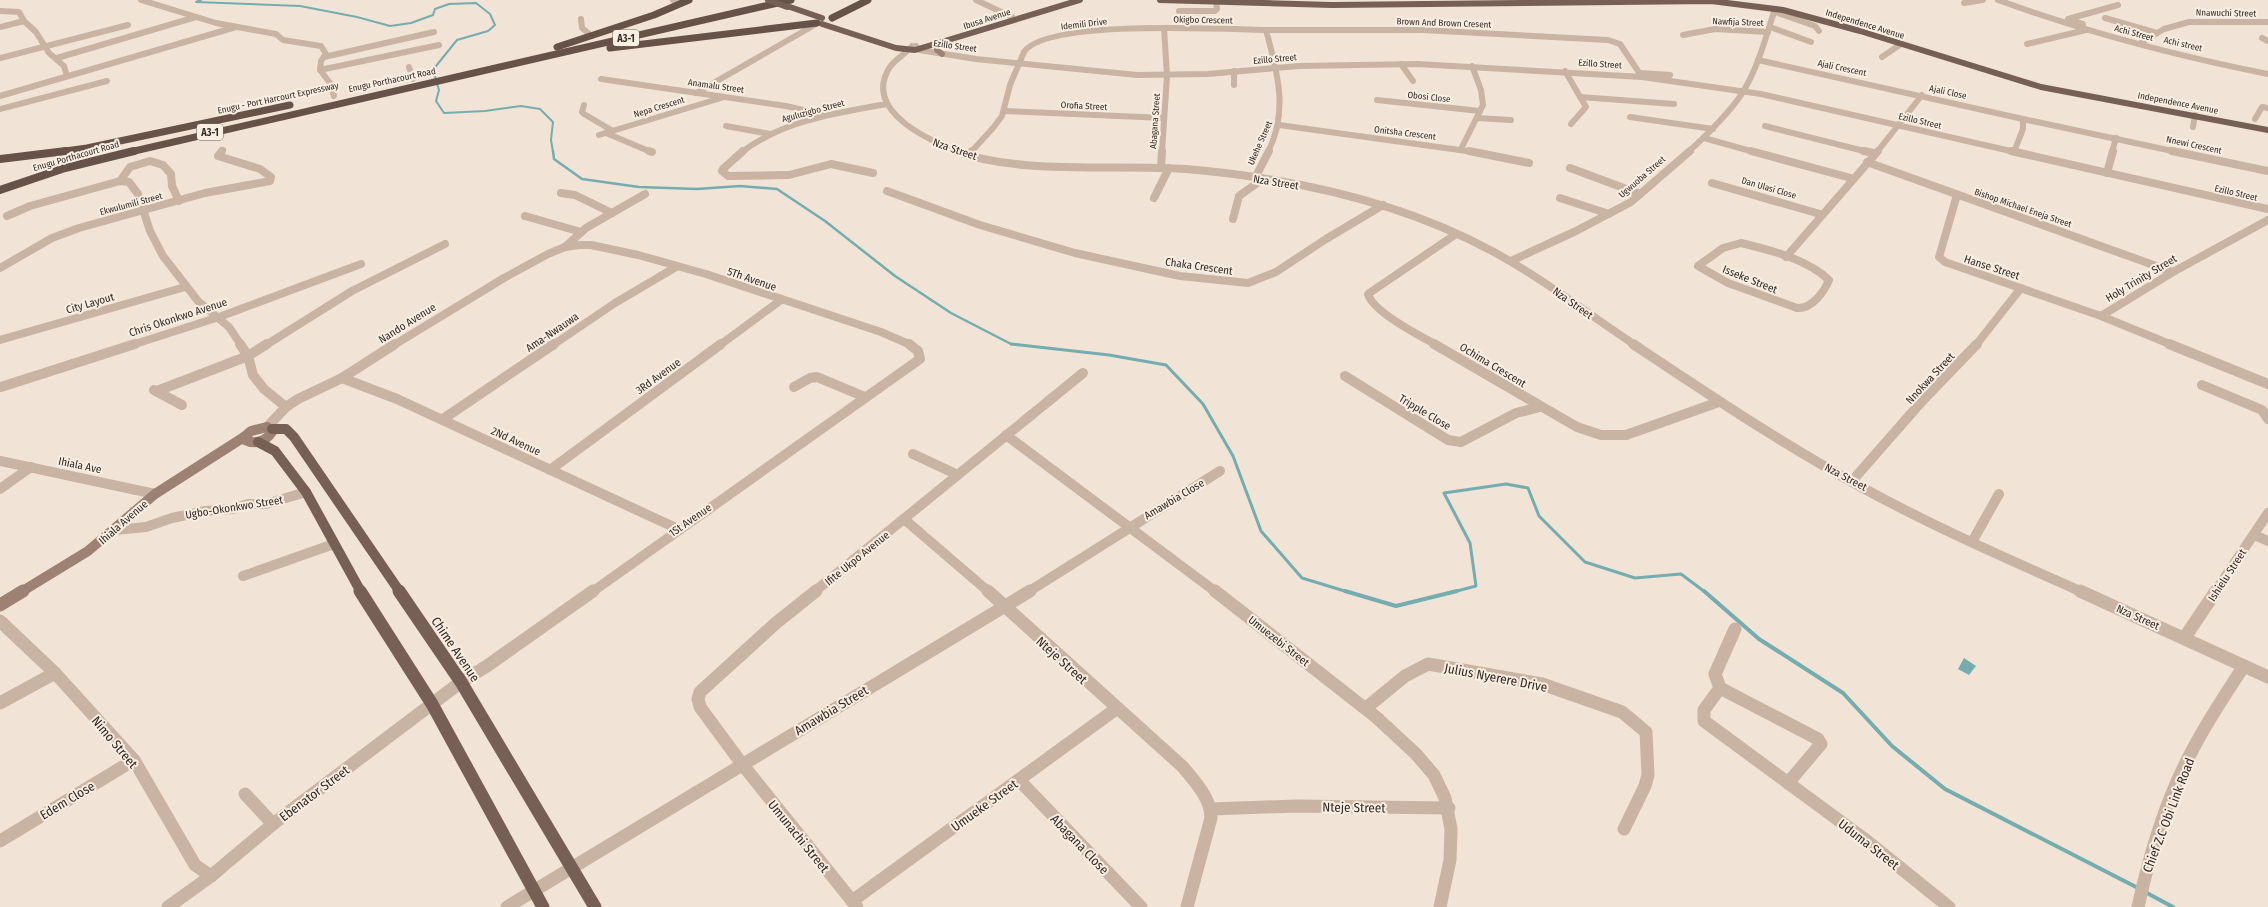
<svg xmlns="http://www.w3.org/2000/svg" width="2268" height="907" font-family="'Fira Sans Condensed',sans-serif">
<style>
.water{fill:#74adaf}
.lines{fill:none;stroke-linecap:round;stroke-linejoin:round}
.stream-far3{stroke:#74adaf;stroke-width:2}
.stream-far2{stroke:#74adaf;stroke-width:2.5}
.stream-far1{stroke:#74adaf;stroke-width:3}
.stream{stroke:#74adaf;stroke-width:4}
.minor-far3{stroke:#c9b3a2;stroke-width:6}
.minor-far2{stroke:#c9b3a2;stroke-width:8}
.minor-far1{stroke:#c9b3a2;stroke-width:10}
.minor{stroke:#c9b3a2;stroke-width:13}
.tertiary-far3{stroke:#c9b3a2;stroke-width:6}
.tertiary-far2{stroke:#c9b3a2;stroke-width:8}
.tertiary-far1{stroke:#c9b3a2;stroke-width:10}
.tertiary{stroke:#c9b3a2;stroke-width:13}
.secondary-far2{stroke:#9d8273;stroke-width:6}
.secondary-far1{stroke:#9d8273;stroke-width:10}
.secondary{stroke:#9d8273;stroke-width:13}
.primary-far2{stroke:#766055;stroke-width:6}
.primary-far1{stroke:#766055;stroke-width:10}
.primary{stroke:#766055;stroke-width:13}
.trunk-far1{stroke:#665248;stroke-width:7}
.trunk{stroke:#665248;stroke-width:8}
.primary-bridge{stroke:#766055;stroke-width:6}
.labels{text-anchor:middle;stroke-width:4;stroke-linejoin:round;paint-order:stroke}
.far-street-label{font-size:9px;fill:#342925;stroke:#f9eee2}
.shield{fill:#f9eee2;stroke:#6f645e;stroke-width:1}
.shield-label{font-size:10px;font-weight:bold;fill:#342925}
.street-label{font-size:11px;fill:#342925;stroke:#f9eee2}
.near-street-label{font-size:13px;fill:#342925;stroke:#f9eee2}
</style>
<rect width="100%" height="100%" fill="#f1e4d6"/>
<polygon class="water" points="1964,658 1976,666 1969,675 1958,669"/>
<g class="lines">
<polyline class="stream-far3" points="201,0 196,2 300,6 357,17 390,26 411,23 433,15 435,9 449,4 476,3 490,14 495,25 488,31 457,40 436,66 433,70 439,90 436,101 444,113 485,111 521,106 540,109 553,122 551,140 553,152"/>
<polyline class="stream-far2" points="553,151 554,159 582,179 639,187 697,189 740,186 777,189 825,221 895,276 951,313 1011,344 1019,345"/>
<g class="stream-far1">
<polyline points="1011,344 1109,355 1166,365 1203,404 1233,456 1261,531 1302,578 1348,592"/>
<polyline points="1453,592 1476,586 1470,543 1444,493 1506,484 1528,488 1539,516 1585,562 1635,578 1681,574 1705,592"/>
</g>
<g class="stream">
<polyline points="1345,591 1396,606 1457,591"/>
<polyline points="1704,591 1759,639 1843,693 1892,746 1945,789 2138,888"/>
<polyline points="2145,892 2173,907"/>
</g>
<g class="minor-far3">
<polyline points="141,0 216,23 276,34 283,40 321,46 326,54 321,61 320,70 330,83 334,96"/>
<polyline points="673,0 684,2"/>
<polyline points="976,0 1012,17"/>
<polyline points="1964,3 1983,0"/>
<polyline points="0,11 19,12 24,21 0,27"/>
<polyline points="1179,11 1215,11 1217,9 1216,2"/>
<polyline points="1775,12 1815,26 1819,31"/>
<polyline points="2105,18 2157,33"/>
<polyline points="581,19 582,28 592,36"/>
<polyline points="24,21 36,32 49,53 64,66 67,76"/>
<polyline points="2077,25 2083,24 2068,19 2118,5"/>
<polyline points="1770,27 1811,42"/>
<polyline points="1683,35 1715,29 1768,32"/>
<polyline points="2262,38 2268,41"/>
<polyline points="2027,44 2086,30"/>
<polyline points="2139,44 2164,29 2189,22 2268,22"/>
<polyline points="324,57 434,32"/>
<polyline points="1882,57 1901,44"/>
<polyline points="0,58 128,25"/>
<polyline points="57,58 196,17"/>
<polyline points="1758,60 2023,119 2023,129 2014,152"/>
<polyline points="1401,64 1413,81"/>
<polyline points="409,67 413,79"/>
<polyline points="320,70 439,45"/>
<polyline points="1234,71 1234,85"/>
<polyline points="1565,71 1586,107 1571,124"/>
<polyline points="1640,73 1670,75"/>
<polyline points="601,79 786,106 825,115"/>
<polyline points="696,93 818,23"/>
<polyline points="0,96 236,27"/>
<polyline points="1580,97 1674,104"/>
<polyline points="1377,100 1480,111"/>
<polyline points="584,105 582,112 584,114 613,131"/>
<polyline points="0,109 107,81"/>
<polyline points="1004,111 1164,118"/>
<polyline points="1630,117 1713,129"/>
<polyline points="1477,118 1511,120"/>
<polyline points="2023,119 2177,152"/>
<polyline points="2255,119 2262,107 2268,108"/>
<polyline points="1279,125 1474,152"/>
<polyline points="726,126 770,134"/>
<polyline points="1765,126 1868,152"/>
<polyline points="2193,127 2195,115"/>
<polyline points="606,133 651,152"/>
<polyline points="599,135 721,98"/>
<polyline points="1704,138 1754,152"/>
<polyline points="1461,149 1483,105 1481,90 1472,66"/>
<polyline points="222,152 223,150"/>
<path d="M742 152C784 120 837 113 887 104"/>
<path d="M971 152 993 128 1002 116 1010 85 1024 52C1046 19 1223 29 1266 30"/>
<polyline points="1162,152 1167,76 1164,28"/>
<path d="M1268 152C1289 111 1277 71 1266 30H1422L1608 40 1620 44 1642 77"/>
<polyline points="1877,152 1922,95"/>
<polyline points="2112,152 2116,138"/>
</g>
<g class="minor-far2">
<polyline points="649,151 652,152"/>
<polyline points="743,151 723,169 722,171 728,176 789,175 831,164 873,173"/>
<polyline points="1469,151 1529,163"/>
<polyline points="1751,151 1851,178"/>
<polyline points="1864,151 1873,153"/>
<polyline points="2172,151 2268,171"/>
<polyline points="968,155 972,151"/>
<polyline points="1867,162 2173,272"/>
<polyline points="1161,167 1162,151"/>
<polyline points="1570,168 1640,194"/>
<polyline points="2107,173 2113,151"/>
<polyline points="1255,178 1269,151"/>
<polyline points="120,181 130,167 150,161 163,165 171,174 172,186 179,201"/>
<polyline points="1712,183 1820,214"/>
<polyline points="887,191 980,225 1075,253 1180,276 1248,283 1276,272 1326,239 1383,205"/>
<polyline points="561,193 575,195 612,213"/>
<polyline points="1957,195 1939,257 1945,262 2101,316 2172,345"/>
<polyline points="1154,198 1169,168"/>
<polyline points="1560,198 1609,214"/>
<polyline points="7,216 30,206 120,181 129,182 138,194 150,231 163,256 198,301 229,327 241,345"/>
<polyline points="525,216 581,232"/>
<polyline points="1233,219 1239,196 1263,179"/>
<path d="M1741 243C1770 250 1807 259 1829 280 1824 292 1812 309 1797 308L1728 283 1698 266 1723 248Z"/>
<polyline points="565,247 586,228 645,194"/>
<polyline points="1786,257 1878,151"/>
<polyline points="0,268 52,238 79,228 205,193 270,181 271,177 260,169 218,156 222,151"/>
<polyline points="2101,316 2173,272 2268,220"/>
<polyline points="0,340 185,287"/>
<polyline points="132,345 219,317 361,264"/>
<polyline points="266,345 352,291 445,244"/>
<polyline points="394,345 504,278 548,254 565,247 580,245 591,245 638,255 706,274 881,332 911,345"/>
<polyline points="553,345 615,303 676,267"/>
<polyline points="720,345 781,300"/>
<path d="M1436 345C1419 335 1373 312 1368 294L1456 234"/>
<polyline points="1976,345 2021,288"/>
</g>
<g class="minor-far1">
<polyline points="240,344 248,356 253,375 264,389 286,407"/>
<polyline points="1434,344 1577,427 1601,435 1626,435 1719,402"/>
<polyline points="2169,344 2268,384"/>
<polyline points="1345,376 1448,440 1461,442 1516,413 1540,407"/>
<polyline points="342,378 397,399 678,529"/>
<polyline points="2202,385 2262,410 2268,419"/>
<polyline points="1,387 135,344"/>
<polyline points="794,387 810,378 817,377 865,397"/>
<polyline points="154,390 182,405"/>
<polyline points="157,391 248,356 267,344"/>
<polyline points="443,419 554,344"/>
<polyline points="267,427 286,407 298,399 342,378 395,344"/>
<polyline points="1006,435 1216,592"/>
<polyline points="913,454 958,475"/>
<polyline points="0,461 155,494"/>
<polyline points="550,470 721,344"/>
<polyline points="1852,481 1923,400 1977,344"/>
<polyline points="0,489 31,467"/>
<polyline points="904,519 989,592"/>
<polyline points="115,530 146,527 172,518 205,511 232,509 248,504 266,504 306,492"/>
<polyline points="2254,535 2268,541"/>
<polyline points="1972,542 1999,494"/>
<polyline points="243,576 334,544"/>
<polyline points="592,592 920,359 918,351 909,344"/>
<polyline points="814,592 1083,373"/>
<polyline points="1028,592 1220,471"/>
<polyline points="2215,592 2268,513"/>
</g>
<g class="minor">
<polyline points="816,591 776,623 700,692 698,699 700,707 742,764 857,907"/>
<path d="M988 591 1183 767C1195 782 1211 798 1211 818L1187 907"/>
<polyline points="1215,591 1376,717 1416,754 1434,775 1445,798 1451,829 1450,860 1440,907"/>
<polyline points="0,621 55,673 134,760 195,865 211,876"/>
<polyline points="1735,629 1715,674 1720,688 1704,710 1704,721 1867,841 1949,907"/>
<polyline points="2185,637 2216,591"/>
<polyline points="1720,688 1818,739 1821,744 1788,783"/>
<polyline points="0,703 55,673"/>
<polyline points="1366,708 1405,676 1428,664 1542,684 1622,712 1646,732 1648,775 1645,786 1624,829"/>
<polyline points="1019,780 1141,907"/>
<polyline points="245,794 273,824"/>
<polyline points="1211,809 1296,806 1449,808"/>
<polyline points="0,841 134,760"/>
<polyline points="852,901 1116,709"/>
<polyline points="168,907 211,876 273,824 461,682 487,666 593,591"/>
<polyline points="507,907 1030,591"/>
</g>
<g class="tertiary-far3">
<path d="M1998 0C2086 32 2176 56 2268 74"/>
<path d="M912 46C905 55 893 60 888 70 865 112 929 140 958 152"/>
<polyline points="916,46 919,50 976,59 1137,75 1208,74 1299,66 1417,64 1642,77 1761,94 2015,152"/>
<path d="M1688 152C1704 138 1734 108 1744 90 1759 65 1766 36 1775 9"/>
</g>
<g class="tertiary-far2">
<path d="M955 151C1019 175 1116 164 1186 169 1291 178 1398 200 1492 251 1542 278 1587 313 1635 345"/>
<polyline points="2011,151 2268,209"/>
<polyline points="1511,261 1576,231 1631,202 1690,151"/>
</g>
<path class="tertiary-far1" d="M1633 344C1708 394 1784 445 1863 488 1934 527 2008 559 2082 592"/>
<g class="tertiary">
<polyline points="2080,591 2268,677"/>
<path d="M2138 907C2150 852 2166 798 2193 749 2208 720 2226 693 2244 666"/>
</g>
<polyline class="secondary-far2" points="937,45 937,50 942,54"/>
<g class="secondary-far1">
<path d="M267 427 272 432C266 441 255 445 245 440L244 437 251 431Z"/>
<polyline points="21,592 88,551 155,494 244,437"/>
</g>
<polyline class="secondary" points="0,605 23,591"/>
<g class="primary-far2">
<polyline points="1160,0 1332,5 1711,1 1783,10 1860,31 2041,87 2268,130"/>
<polyline points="790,7 822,18"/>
<polyline points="822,24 896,48 915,50 1080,0"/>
</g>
<g class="primary-far1">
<polyline points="272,429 286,429 294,437 400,592"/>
<polyline points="258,442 275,451 306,492 361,592"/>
</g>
<g class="primary">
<polyline points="360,591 432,704 543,907"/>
<polyline points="399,591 461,682 595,907"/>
</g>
<g class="trunk-far1">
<polyline points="832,18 868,0"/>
<polyline points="557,47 654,15 689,0"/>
<polyline points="610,48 817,23"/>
<polyline points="58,152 87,148 290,105"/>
<polyline points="130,152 791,0"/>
</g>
<g class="trunk">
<polyline points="0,159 66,151"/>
<polyline points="0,190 65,168 134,151"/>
</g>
<polyline class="primary-bridge" points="768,0 787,7"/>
</g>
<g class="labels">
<g class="far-street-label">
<text transform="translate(2226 13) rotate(1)" y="3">Nnawuchi Street</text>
<text transform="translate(987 19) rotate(-18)" y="3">Ibusa Avenue</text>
<text transform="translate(1203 20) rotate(1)" y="3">Okigbo Crescent</text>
<text transform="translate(1738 22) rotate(2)" y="3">Nawfija Street</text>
<text transform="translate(1444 23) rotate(2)" y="3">Brown And Brown Cresent</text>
<text transform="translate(1084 24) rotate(-7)" y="3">Idemili Drive</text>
<text transform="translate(1865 24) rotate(17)" y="3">Independence Avenue</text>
<text transform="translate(2134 33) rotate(15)" y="3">Achi Street</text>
<text transform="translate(2183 44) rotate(13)" y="3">Achi street</text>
<text transform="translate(955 46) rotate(8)" y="3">Ezillo Street</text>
<text transform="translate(1275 59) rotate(-5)" y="3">Ezillo Street</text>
<text transform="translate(1600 64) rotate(4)" y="3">Ezillo Street</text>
<text transform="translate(1842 68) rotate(12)" y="3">Ajali Crescent</text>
<text transform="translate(392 80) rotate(-12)" y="3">Enugu Porthacourt Road</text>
<text transform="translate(716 86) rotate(8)" y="3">Anamalu Street</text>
<text transform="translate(1948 92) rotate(12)" y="3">Ajali Close</text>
<text transform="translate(1429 97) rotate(6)" y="3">Obosi Close</text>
<text transform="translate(278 98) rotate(-12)" y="3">Enugu - Port Harcourt Expressway</text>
<text transform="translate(2178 103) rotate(11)" y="3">Independence Avenue</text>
<text transform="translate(1084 106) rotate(3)" y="3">Orofia Street</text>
<text transform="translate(659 107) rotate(-17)" y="3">Nepa Crescent</text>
<text transform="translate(813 111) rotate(-15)" y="3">Aguluzigbo Street</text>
<text transform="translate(1155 121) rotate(-86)" y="3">Abagana Street</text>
<text transform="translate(1920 121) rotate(13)" y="3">Ezillo Street</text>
<text transform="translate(1405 133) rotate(7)" y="3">Onitsha Crescent</text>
<text transform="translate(1260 143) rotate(-66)" y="3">Ukehe Street</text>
<text transform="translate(2194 145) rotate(12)" y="3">Nnewi Crescent</text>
<text transform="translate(76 156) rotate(-16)" y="3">Enugu Porthacourt Road</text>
<text transform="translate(1642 177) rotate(-41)" y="3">Ugwuoba Street</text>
<text transform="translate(1769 188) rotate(16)" y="3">Dan Ulasi Close</text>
<text transform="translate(2236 193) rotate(13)" y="3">Ezillo Street</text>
<text transform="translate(131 204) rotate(-15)" y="3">Ekwulumili Street</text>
<text transform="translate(2023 208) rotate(19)" y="3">Bishop Michael Eneja Street</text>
</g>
<g class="shield">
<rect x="613" y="30" width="26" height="16" rx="3"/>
<rect x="197" y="124" width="26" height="16" rx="3"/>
</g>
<g class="shield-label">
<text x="626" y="42">A3-1</text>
<text x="210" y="136">A3-1</text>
</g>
<g class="street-label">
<text transform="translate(955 149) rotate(19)" y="4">Nza Street</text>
<text transform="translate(1276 182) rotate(9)" y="4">Nza Street</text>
<text transform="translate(1199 266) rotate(8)" y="4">Chaka Crescent</text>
<text transform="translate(1992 267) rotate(18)" y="4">Hanse Street</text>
<text transform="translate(2141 278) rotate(-31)" y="4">Holy Trinity Street</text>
<text transform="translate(752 279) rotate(19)" y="4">5Th Avenue</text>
<text transform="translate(1750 279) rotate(22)" y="4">Isseke Street</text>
<text transform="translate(90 303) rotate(-16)" y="4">City Layout</text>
<text transform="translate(1573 303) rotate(35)" y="4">Nza Street</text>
<text transform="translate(178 317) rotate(-18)" y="4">Chris Okonkwo Avenue</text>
<text transform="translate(407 323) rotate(-32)" y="4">Nando Avenue</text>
<text transform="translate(552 332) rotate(-34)" y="4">Ama-Nwauwa</text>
<text transform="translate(1493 365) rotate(31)" y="4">Ochima Crescent</text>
<text transform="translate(658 376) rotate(-36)" y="4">3Rd Avenue</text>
<text transform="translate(1930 378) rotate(-47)" y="4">Nnokwa Street</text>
<text transform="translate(1425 412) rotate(31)" y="4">Tripple Close</text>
<text transform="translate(516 441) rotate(25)" y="4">2Nd Avenue</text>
<text transform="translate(80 465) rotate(12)" y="4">Ihiala Ave</text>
<text transform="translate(1846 477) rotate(28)" y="4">Nza Street</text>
<text transform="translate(1174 499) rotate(-31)" y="4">Amawbia Close</text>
<text transform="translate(234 507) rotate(-9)" y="4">Ugbo-Okonkwo Street</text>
<text transform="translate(690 520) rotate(-35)" y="4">1St Avenue</text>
<text transform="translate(123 522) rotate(-41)" y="4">Ihiala Avenue</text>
<text transform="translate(857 558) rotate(-39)" y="4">Ifite Ukpo Avenue</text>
<text transform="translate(2227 575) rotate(-57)" y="4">Ishielu Street</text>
<text transform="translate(2138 617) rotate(24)" y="4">Nza Street</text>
<text transform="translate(1279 641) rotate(38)" y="4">Umuezebi Street</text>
</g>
<g class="near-street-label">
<text transform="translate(456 649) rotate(56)" y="5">Chime Avenue</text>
<text transform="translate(1062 660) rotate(42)" y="5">Nteje Street</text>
<text transform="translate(1496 677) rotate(11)" y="5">Julius Nyerere Drive</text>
<text transform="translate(831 710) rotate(-31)" y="5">Amawbia Street</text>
<text transform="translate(115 742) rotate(50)" y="5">Nimo Street</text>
<text transform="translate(314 793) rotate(-37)" y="5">Ebenator Street</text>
<text transform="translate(67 800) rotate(-31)" y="5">Edem Close</text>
<text transform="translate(984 805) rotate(-36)" y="5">Umueke Street</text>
<text transform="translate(1354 807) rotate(1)" y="5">Nteje Street</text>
<text transform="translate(2168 815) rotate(-69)" y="5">Chief Z.C Obi Link Road</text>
<text transform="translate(799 836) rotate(51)" y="5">Umunachi Street</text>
<text transform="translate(1080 844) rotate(46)" y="5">Abagana Close</text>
<text transform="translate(1869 844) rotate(38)" y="5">Uduma Street</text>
</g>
</g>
</svg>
